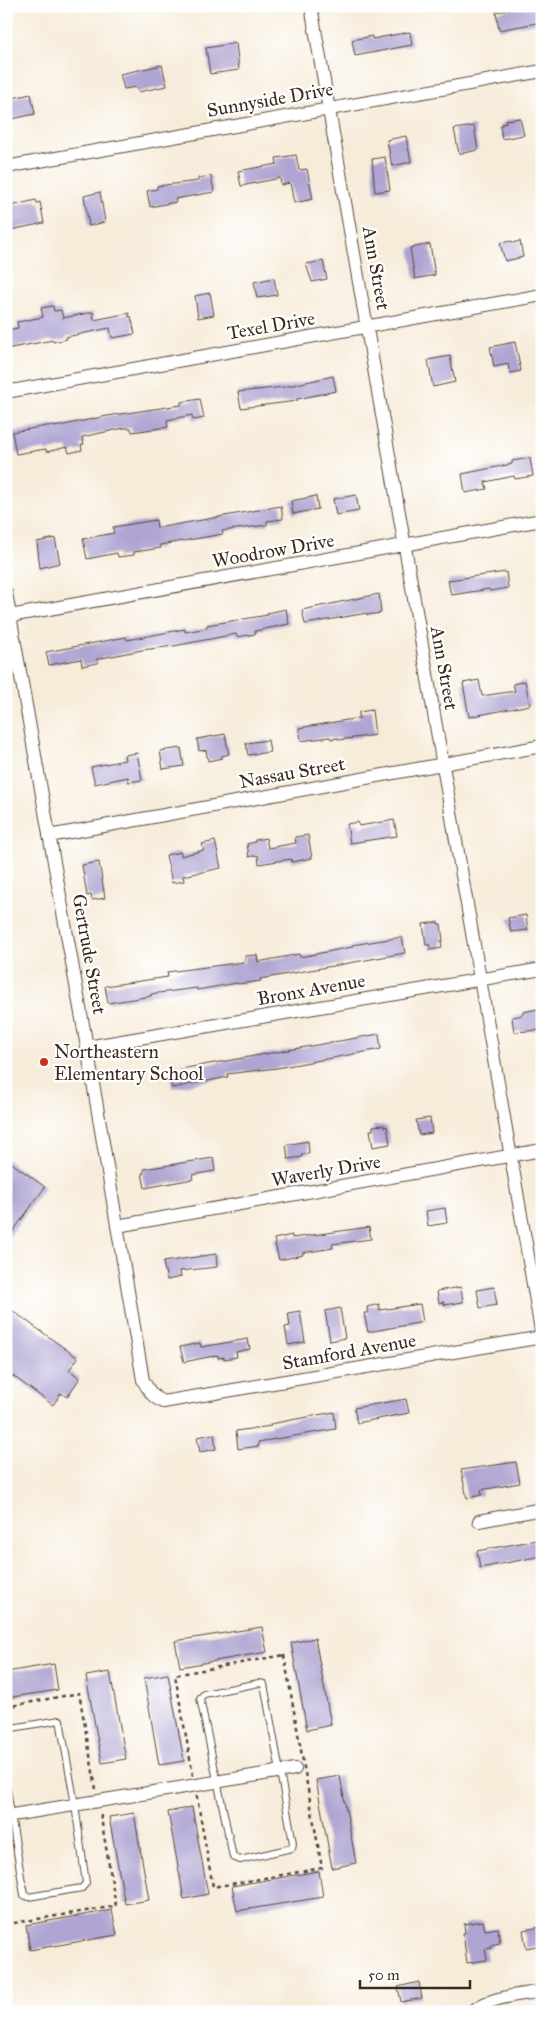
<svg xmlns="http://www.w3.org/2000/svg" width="548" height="2018" font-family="'IM FELL Great Primer',serif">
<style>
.building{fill:#afa4d2}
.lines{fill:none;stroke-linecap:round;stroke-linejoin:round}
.service-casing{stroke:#57473a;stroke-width:8}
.minor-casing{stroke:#57473a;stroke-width:14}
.path{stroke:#57473a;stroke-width:2.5;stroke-dasharray:4 4;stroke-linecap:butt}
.service{stroke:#fff;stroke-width:6}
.minor{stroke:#fff;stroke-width:12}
.poi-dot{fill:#c8321e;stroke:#fff;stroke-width:2}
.labels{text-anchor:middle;stroke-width:4.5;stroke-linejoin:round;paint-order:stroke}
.street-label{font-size:19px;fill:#3b2a1e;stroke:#fff}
.poi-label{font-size:19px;fill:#3b2a1e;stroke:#fff;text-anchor:start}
</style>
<rect width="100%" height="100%" fill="#fff"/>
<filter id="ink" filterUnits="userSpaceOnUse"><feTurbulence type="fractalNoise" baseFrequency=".02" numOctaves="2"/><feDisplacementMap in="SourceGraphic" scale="10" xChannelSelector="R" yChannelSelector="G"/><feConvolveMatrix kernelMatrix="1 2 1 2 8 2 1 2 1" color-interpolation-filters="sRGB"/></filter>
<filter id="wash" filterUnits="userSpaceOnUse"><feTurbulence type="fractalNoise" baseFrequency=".0096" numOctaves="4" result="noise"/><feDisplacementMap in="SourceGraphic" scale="20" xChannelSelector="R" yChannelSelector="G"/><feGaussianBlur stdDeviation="1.12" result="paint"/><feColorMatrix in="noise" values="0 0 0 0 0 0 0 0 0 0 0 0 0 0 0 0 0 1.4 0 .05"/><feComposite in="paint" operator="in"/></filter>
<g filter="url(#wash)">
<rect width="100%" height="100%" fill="#f7ecda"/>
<g id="blocks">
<g class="building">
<polygon points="534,6 542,6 542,22 499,30 496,12"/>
<polygon points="410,32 412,45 355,56 352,40 372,36 372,39"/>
<polygon points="236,43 239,70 210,74 206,48"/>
<polygon points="162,65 167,86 138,92 137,87 124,89 120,74"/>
<polygon points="31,94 35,114 12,119 8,99"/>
<polygon points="520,118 524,135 502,139 500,126 502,125 502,124 506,123 505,120"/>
<polygon points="474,126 478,150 459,154 454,129"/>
<polygon points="406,136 411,162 392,166 387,140"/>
<polygon points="296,155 299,170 307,169 313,199 294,203 290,183 281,185 280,178 241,186 238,171 277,164 276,158"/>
<polygon points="385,157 390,190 375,192 372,159"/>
<polygon points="211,176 214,192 175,199 176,202 150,207 147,191 157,189 157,186 198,181 198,178"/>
<polygon points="100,192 105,222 89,226 84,196"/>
<polygon points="36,200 37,203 40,202 44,223 6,231 6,207"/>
<polygon points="512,241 513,243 520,241 523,257 505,261 500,243"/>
<polygon points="430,244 435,275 415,279 410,248"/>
<polygon points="323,261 327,279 312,282 306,264"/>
<polygon points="274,278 277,295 257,298 254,282"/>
<polygon points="210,293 214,315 198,318 195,296"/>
<polygon points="53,306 54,311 61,310 63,318 93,312 94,320 129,313 129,317 131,316 135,334 112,338 110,328 66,337 67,339 53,342 53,340 6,349 6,330 18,328 17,322 43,317 41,308"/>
<polygon points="515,342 521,371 510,373 508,364 494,367 490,347"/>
<polygon points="450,356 455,382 433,387 428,360"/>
<polygon points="333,376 336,391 297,399 297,401 241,408 238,392 284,387"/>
<polygon points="200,399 204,418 193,420 192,415 167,420 168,427 132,432 131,428 124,428 82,437 84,444 81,445 82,450 69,453 67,447 46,452 46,449 16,454 12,432 53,425 54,427 107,416 181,405 181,402"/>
<polygon points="530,458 533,476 515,479 514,476 485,482 487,489 465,493 462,474 512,464 512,461"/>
<polygon points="356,495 359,511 336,515 333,499"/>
<polygon points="316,496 318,509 293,514 291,501"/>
<polygon points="281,506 283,519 267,521 267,525 222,531 223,534 160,545 161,548 134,552 134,555 118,557 117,553 87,559 83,539 114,533 113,527 156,520 157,528"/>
<polygon points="55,538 60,563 40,568 37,542"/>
<polygon points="506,572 508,588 490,591 489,589 452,595 450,591 448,580"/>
<polygon points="379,594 381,613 367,615 367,613 305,624 302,610"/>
<polygon points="286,609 289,624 255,631 255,634 237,637 236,634 174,646 142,650 97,659 98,663 82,666 81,659 49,665 46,652 126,637 127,640 185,629 185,632 207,628 207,625 268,615 267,613"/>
<polygon points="479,680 482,696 515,691 513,684 525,681 530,705 469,717 463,683"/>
<polygon points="372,710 375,735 339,740 339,738 331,739 330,737 301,741 299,728 359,718 359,712"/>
<polygon points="225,734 229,754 222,756 222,758 208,761 206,750 199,751 197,739"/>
<polygon points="268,740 270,752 248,755 246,743"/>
<polygon points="181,748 184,766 163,769 160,751"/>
<polygon points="137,753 142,780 128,782 128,777 95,784 91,767 125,760 124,755"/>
<polygon points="394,820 397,836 350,843 347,824 358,822 359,826"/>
<polygon points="308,835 312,858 292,862 291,859 259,864 258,855 249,857 247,844 255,842 255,840 266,838 268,848 296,843 295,837"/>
<polygon points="215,841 221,868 183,876 184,881 172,883 166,855 181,852 181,856 204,850 202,844"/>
<polygon points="99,862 105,898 92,900 91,895 87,896 82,865"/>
<polygon points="526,915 528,930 511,932 508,918"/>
<polygon points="438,922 438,924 441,924 443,941 441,941 442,948 430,950 430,945 426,945 423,924"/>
<polygon points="402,937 405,953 260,979 261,981 238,984 237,983 197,990 197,988 151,994 151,996 145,997 108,1003 105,986 168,977 167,972 245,962 245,956 257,955 258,962 299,954 300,957 352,947 352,945"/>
<polygon points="538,1009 541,1030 514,1032 512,1017 519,1016 523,1014 523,1012"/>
<polygon points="379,1034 381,1049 277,1068 227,1074 228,1077 172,1088 169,1071"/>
<polygon points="430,1118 432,1133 419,1135 416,1120"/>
<polygon points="384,1125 384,1127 387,1126 390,1144 373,1147 370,1130 373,1130 373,1126"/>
<polygon points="308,1141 309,1153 302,1154 302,1157 288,1159 286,1145"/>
<polygon points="213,1158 215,1171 192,1175 193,1179 145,1188 142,1173 144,1173 144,1169"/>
<polygon points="6,1159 45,1187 6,1241"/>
<polygon points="445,1208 447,1223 428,1226 426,1211"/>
<polygon points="369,1227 371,1239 332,1244 333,1248 302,1253 303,1255 279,1260 274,1239 292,1235 292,1238"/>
<polygon points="216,1254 217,1267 180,1271 181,1277 167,1280 163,1262"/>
<polygon points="461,1287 463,1302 444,1305 444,1302 439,1303 437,1291"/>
<polygon points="494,1287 497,1305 480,1308 477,1290"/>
<polygon points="379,1304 380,1310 420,1304 423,1322 368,1332 364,1313 368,1313 367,1307"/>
<polygon points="6,1306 78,1358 69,1370 80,1378 67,1397 61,1393 53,1405 6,1371"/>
<polygon points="340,1308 345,1338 330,1341 325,1311"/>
<polygon points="300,1311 305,1342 288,1345 285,1327 290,1326 288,1313"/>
<polygon points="248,1339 250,1349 236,1352 237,1357 224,1359 224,1357 218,1358 218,1355 184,1362 180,1347 200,1343 201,1347"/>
<polygon points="406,1399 409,1413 357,1423 354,1408"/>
<polygon points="334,1412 336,1429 258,1442 259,1446 238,1449 236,1431 271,1426 270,1424"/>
<polygon points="214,1434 216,1449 200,1452 197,1437"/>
<polygon points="516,1462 520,1483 481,1490 482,1495 467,1498 461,1470"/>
<polygon points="542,1539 542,1556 480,1568 477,1551"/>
<polygon points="262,1627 267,1652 180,1667 175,1641"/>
<polygon points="315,1638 331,1725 307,1730 291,1643"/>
<polygon points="54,1664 58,1690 6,1698 6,1672"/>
<polygon points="110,1672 126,1759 102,1763 86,1676"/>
<polygon points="168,1674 184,1761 159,1765 144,1678"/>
<polygon points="340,1776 356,1863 332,1868 316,1780"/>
<polygon points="192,1807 208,1894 184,1899 168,1812"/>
<polygon points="134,1813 149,1900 125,1904 109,1817"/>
<polygon points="319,1871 323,1897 237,1911 232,1886"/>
<polygon points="112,1910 117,1935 30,1950 26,1925"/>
<polygon points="483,1921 485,1930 498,1928 500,1943 491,1945 492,1948 485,1949 487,1960 467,1963 463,1933 465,1933 464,1924"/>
<polygon points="542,1927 542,1945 526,1948 523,1930"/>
<polygon points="419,1982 422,1998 401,2002 398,1987"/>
</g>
</g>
</g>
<g filter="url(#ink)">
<use href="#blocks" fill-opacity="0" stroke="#57473a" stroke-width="1"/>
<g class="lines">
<defs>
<g id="service">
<polygon points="259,1683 264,1684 293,1843 292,1848 240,1860 233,1857 200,1698 204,1694"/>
<polyline points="6,1729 60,1720 75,1805 86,1883 82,1888 28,1897 24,1895 6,1783"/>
</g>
<g id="minor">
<path d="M311 6C389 449 464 893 542 1336"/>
<polyline points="6,167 542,71"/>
<polyline points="6,392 542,295"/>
<path d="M6 593 87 1047 143 1380C149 1391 152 1397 163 1402L542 1337"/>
<polyline points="10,616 542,520"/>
<polyline points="49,836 542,746"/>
<polyline points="87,1047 542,969"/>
<polyline points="117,1226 542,1150"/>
<polyline points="479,1521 542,1509"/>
<polyline points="6,1816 295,1769"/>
<path d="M472 2012C486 1997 522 1995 542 1991"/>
</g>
</defs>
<use href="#service" class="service-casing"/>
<use href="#minor" class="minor-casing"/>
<g class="path">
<polygon points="284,1655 322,1868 213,1887 175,1675"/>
<polyline points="6,1707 79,1693 96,1789"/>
<polyline points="6,1914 8,1924 116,1906 100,1812"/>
</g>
<use href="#service" class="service"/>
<use href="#minor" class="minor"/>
</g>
</g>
<circle class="poi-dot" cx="44" cy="1062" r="5"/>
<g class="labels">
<g class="street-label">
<text transform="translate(270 99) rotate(-10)" y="7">Sunnyside Drive</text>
<text transform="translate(377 268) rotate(80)" y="7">Ann Street</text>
<text transform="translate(271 325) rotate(-10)" y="7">Texel Drive</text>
<text transform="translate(273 550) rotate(-10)" y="7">Woodrow Drive</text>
<text transform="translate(445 668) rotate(80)" y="7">Ann Street</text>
<text transform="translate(292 772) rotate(-10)" y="7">Nassau Street</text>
<text transform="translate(90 954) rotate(80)" y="7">Gertrude Street</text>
<text transform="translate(311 989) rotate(-10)" y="7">Bronx Avenue</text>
<text transform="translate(326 1170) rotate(-10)" y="7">Waverly Drive</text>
<text transform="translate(349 1351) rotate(-10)" y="7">Stamford Avenue</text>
</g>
<g class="poi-label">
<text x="54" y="1058">Northeastern<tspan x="54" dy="22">Elementary School</tspan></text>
</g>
</g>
<rect width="548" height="2018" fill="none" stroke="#fff" stroke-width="25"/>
<path d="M360 1980v8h110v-8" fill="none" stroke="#3b2a1e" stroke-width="2.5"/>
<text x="368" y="1980" font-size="15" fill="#3b2a1e" stroke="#ffffff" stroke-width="4" paint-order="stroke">50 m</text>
</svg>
